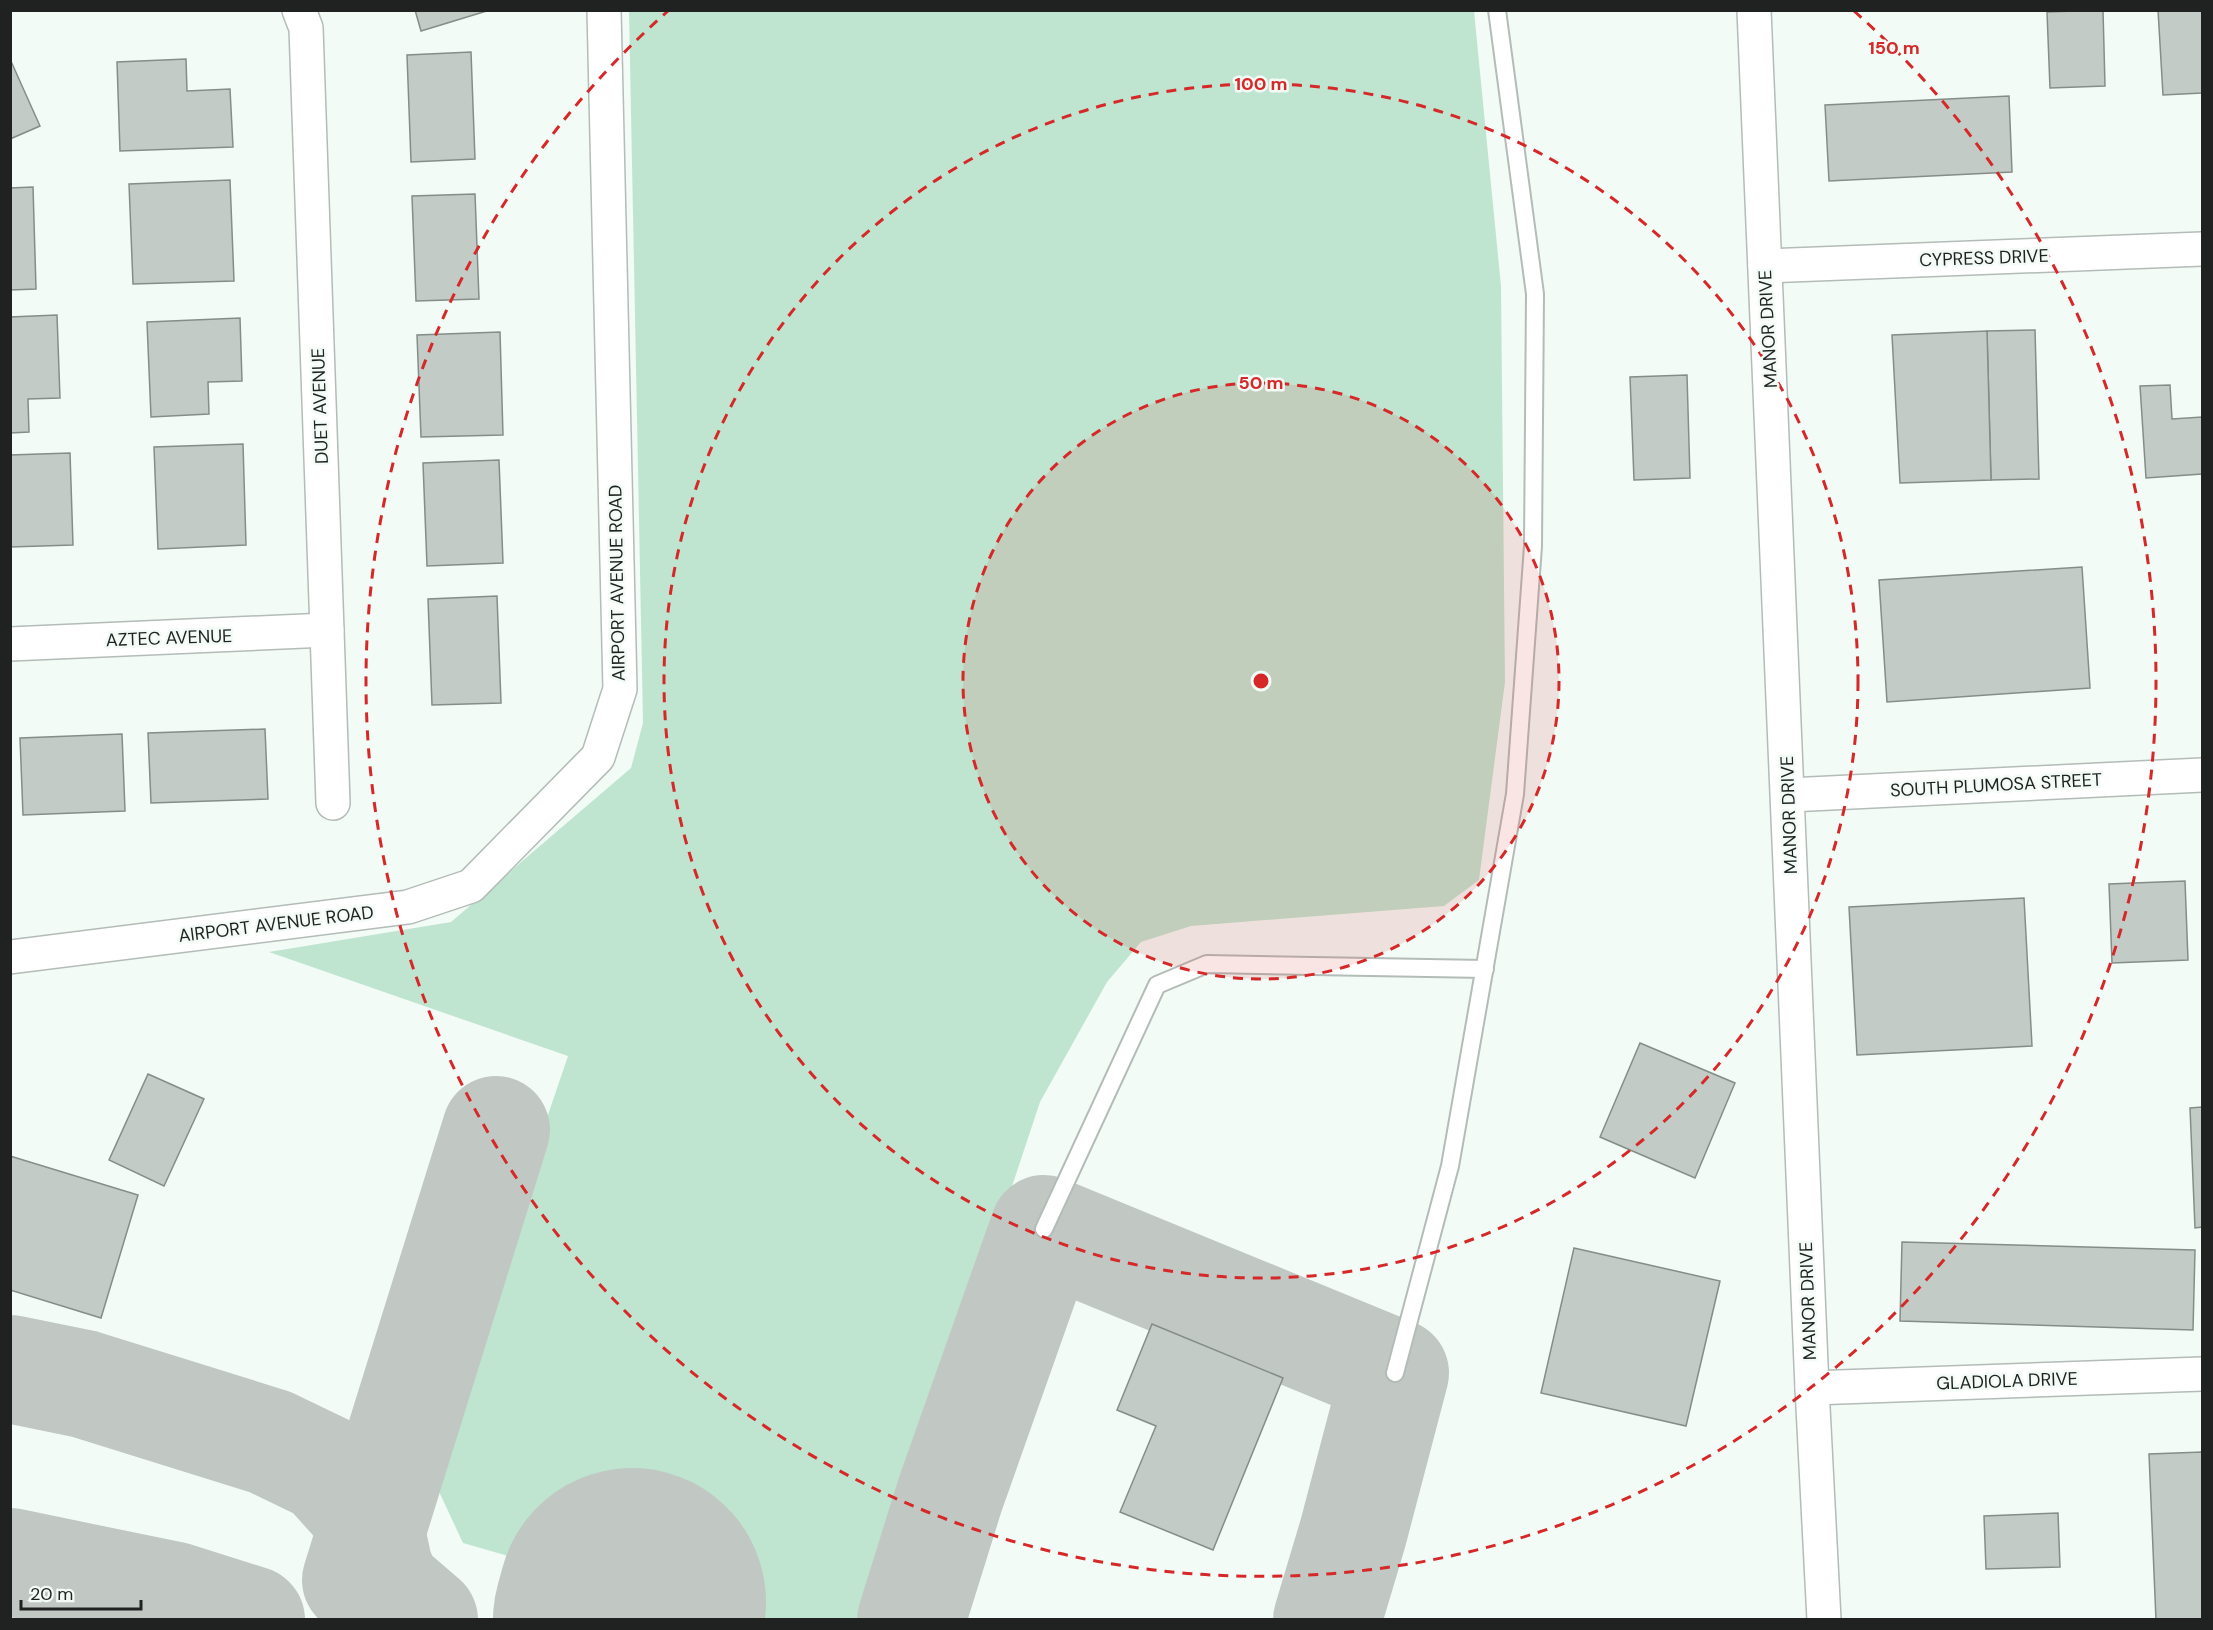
<svg xmlns="http://www.w3.org/2000/svg" width="2213" height="1630" font-family="'DM Sans',sans-serif">
<style>
.green{fill:#bfe5d0}
.lines{fill:none;stroke-linecap:round;stroke-linejoin:round}
.taxiway{stroke:#c1c8c4;stroke-width:108}
.runway{stroke:#c1c8c4;stroke-width:268}
.building{fill:#c3cbc6;stroke:#858d89;stroke-width:1.5}
.service-casing{stroke:#b4bcb8;stroke-width:20}
.minor-casing{stroke:#b4bcb8;stroke-width:36}
.service{stroke:#fff;stroke-width:16}
.minor{stroke:#fff;stroke-width:33}
.ring{fill:none;stroke:#d62828;stroke-width:3;stroke-dasharray:10 8}
.labels{text-anchor:middle;stroke-width:5;stroke-linejoin:round;paint-order:stroke}
.street-label{font-size:18px;fill:#1f2221;stroke:#f2fbf6}
.centre{fill:#d62828;stroke:#f2fbf6;stroke-width:3}
.ring-label{font-size:18px;text-anchor:middle;font-weight:bold;fill:#d62828;stroke:#f2fbf6;stroke-width:5;stroke-linejoin:round;paint-order:stroke}
</style>
<rect width="100%" height="100%" fill="#f2fbf6"/>
<polygon class="green" points="629,11 1474,11 1501,286 1505,682 1479,880 1444,906 1191,926 1141,942 1107,982 1040,1102 868,1619 730,1619 463,1543 428,1468 568,1056 269,952 451,922 631,768 643,723"/>
<g class="lines">
<g class="taxiway">
<polyline points="10,1369 84,1384 270,1442 326,1469 362,1509 371,1532 379,1569 388,1589 424,1620"/>
<polyline points="10,1562 175,1596 251,1620"/>
<polyline points="356,1580 496,1130"/>
<polyline points="911,1620 950,1495 1044,1229 1395,1373 1353,1533 1327,1620"/>
</g>
<polyline class="runway" points="627,1620 632,1602"/>
</g>
<g class="building">
<polygon points="415,10 490,10 421,31"/>
<polygon points="2103,10 2105,86 2050,88 2047,12"/>
<polygon points="2158,10 2202,10 2202,93 2163,95"/>
<polygon points="471,52 475,159 411,162 407,55"/>
<polygon points="10,59 40,126 10,139"/>
<polygon points="186,59 187,91 230,89 233,147 120,151 117,62"/>
<polygon points="2009,96 2012,172 1829,181 1825,105"/>
<polygon points="230,180 234,281 133,284 129,184"/>
<polygon points="33,187 36,289 10,290 10,188"/>
<polygon points="475,194 479,299 416,301 412,196"/>
<polygon points="57,315 60,398 28,399 29,432 10,433 10,317"/>
<polygon points="240,318 242,381 208,382 209,414 151,417 147,322"/>
<polygon points="2035,330 2039,479 1991,480 1987,331"/>
<polygon points="1987,331 1991,480 1900,483 1892,335"/>
<polygon points="500,332 503,435 421,437 417,335"/>
<polygon points="1687,375 1690,478 1634,480 1630,377"/>
<polygon points="2170,385 2172,419 2202,417 2202,474 2146,478 2140,386"/>
<polygon points="243,444 246,545 158,549 154,447"/>
<polygon points="70,453 73,545 10,547 10,455"/>
<polygon points="499,460 503,563 427,566 423,463"/>
<polygon points="2082,567 2090,688 1887,702 1879,580"/>
<polygon points="497,596 501,703 432,705 428,599"/>
<polygon points="265,729 268,799 151,803 148,733"/>
<polygon points="122,734 125,811 23,815 20,738"/>
<polygon points="2185,881 2188,960 2112,963 2109,884"/>
<polygon points="2024,898 2032,1046 1857,1055 1849,907"/>
<polygon points="1640,1043 1735,1083 1695,1178 1600,1137"/>
<polygon points="148,1074 204,1099 164,1186 109,1160"/>
<polygon points="2202,1107 2202,1227 2195,1228 2190,1108"/>
<polygon points="10,1156 138,1195 101,1318 10,1290"/>
<polygon points="1902,1242 2195,1250 2193,1330 1900,1321"/>
<polygon points="1574,1248 1720,1281 1686,1426 1541,1393"/>
<polygon points="1152,1324 1283,1378 1213,1550 1120,1512 1156,1426 1117,1410"/>
<polygon points="2202,1452 2202,1620 2156,1620 2149,1454"/>
<polygon points="2058,1513 2060,1567 1986,1569 1984,1516"/>
</g>
<g class="lines">
<defs>
<g id="service">
<polyline points="1044,1229 1157,985 1207,964 1485,969"/>
<polyline points="1395,1373 1450,1166 1515,794 1533,546 1535,294 1497,10"/>
</g>
<g id="minor">
<polyline points="299,10 306,28 333,803"/>
<polyline points="1754,10 1812,1388 1824,1620"/>
<polyline points="1765,266 2202,249"/>
<polyline points="10,644 327,630"/>
<polyline points="1789,795 2202,775"/>
<polyline points="10,957 408,907 471,886 598,757 620,689 604,10"/>
<polyline points="1812,1388 2202,1374"/>
</g>
</defs>
<use href="#service" class="service-casing"/>
<use href="#minor" class="minor-casing"/>
<use href="#service" class="service"/>
<use href="#minor" class="minor"/>
</g>
<circle cx="1261" cy="681" r="298" fill="#d62828" fill-opacity=".12"/>
<g class="ring">
<circle cx="1261" cy="681" r="298"/>
<circle cx="1261" cy="681" r="597"/>
<path d="M1854 11A895 895 0 1 1 668 11"/>
</g>
<g class="labels">
<g class="street-label">
<text transform="translate(1984 258) rotate(-2)" y="6">CYPRESS DRIVE</text>
<text transform="translate(1768 329) rotate(-93)" y="6">MANOR DRIVE</text>
<text transform="translate(320 406) rotate(-92)" y="6">DUET AVENUE</text>
<text transform="translate(617 583) rotate(-91)" y="6">AIRPORT AVENUE ROAD</text>
<text transform="translate(169 638) rotate(-2)" y="6">AZTEC AVENUE</text>
<text transform="translate(1996 785) rotate(-3)" y="6">SOUTH PLUMOSA STREET</text>
<text transform="translate(1789 815) rotate(-92)" y="6">MANOR DRIVE</text>
<text transform="translate(276 924) rotate(-7)" y="6">AIRPORT AVENUE ROAD</text>
<text transform="translate(1808 1301) rotate(-92)" y="6">MANOR DRIVE</text>
<text transform="translate(2007 1381) rotate(-2)" y="6">GLADIOLA DRIVE</text>
</g>
</g>
<circle cx="1261" cy="681" r="9" class="centre"/>
<g class="ring-label">
<text x="1894" y="54">150 m</text>
<text x="1261" y="90">100 m</text>
<text x="1261" y="389">50 m</text>
</g>
<rect width="2213" height="1630" fill="none" stroke="#1f2221" stroke-width="24"/>
<path d="M21 1600v9h120v-9" fill="none" stroke="#1f2221" stroke-width="3"/>
<text x="30" y="1600" font-size="18" fill="#1f2221" stroke="#f2fbf6" stroke-width="4.5" paint-order="stroke">20 m</text>
</svg>
